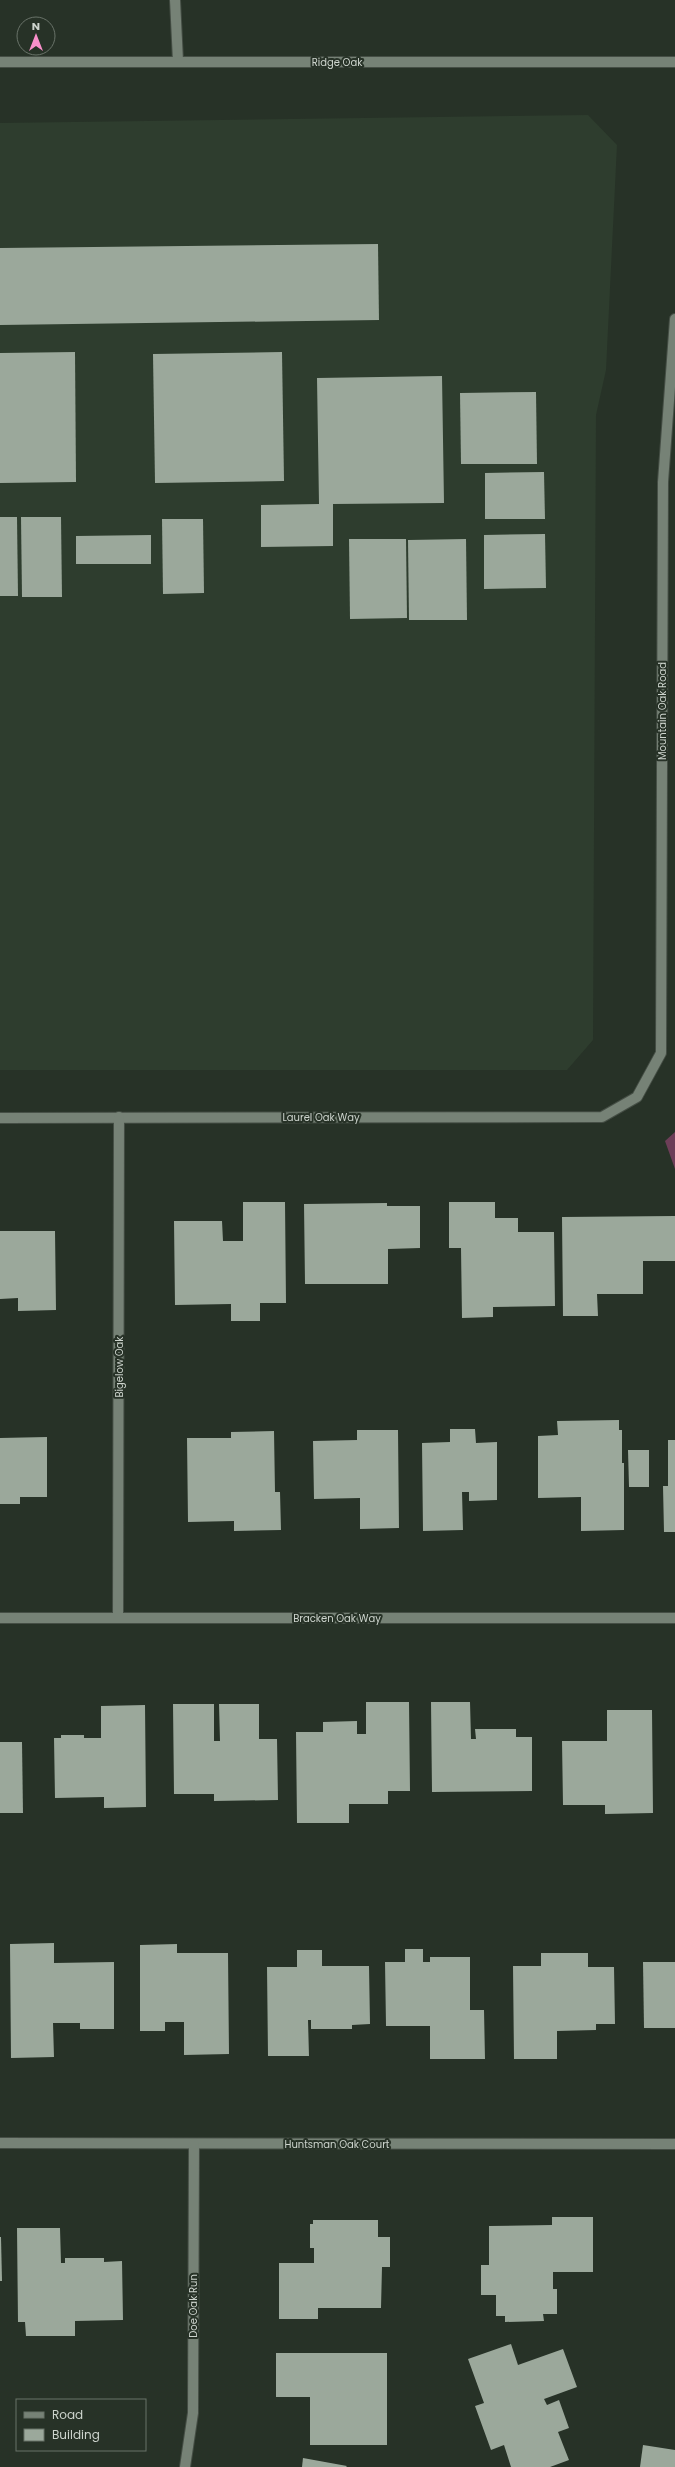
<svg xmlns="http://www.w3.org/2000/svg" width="675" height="2467" font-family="Poppins,sans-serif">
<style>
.built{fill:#2e3d2e}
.green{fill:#6d3e58}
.building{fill:#9ba89b}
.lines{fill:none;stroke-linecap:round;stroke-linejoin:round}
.minor-casing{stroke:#454e45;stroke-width:12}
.minor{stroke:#768276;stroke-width:10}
.labels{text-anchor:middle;stroke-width:4;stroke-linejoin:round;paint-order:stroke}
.street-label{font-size:10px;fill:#cdd4cd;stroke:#273227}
</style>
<rect width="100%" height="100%" fill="#273227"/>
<polygon class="built" points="588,115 617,145 606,370 596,415 593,1040 567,1070 0,1070 0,123"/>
<polygon class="green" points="675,1132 675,1169 665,1141"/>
<g class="building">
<polygon points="378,244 379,320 0,325 0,248"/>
<polygon points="75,352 76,482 0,483 0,353"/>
<polygon points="282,352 284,481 155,483 153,354"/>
<polygon points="442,376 444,503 333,504 333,546 261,547 261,505 319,504 317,378"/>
<polygon points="536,392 537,464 461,464 460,393"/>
<polygon points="544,472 545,519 485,519 485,473"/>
<polygon points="0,517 17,517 18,596 0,596"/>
<polygon points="21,517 61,517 62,597 22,597"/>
<polygon points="162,519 203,519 204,593 163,594"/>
<polygon points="545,534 546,588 484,589 484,535"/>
<polygon points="151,535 151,564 76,564 76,536"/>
<polygon points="349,539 406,539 407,618 350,619"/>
<polygon points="466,539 467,620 409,620 408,540"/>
<polygon points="243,1202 285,1202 286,1303 260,1303 260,1321 231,1321 231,1304 175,1305 174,1221 222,1221 223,1241 243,1241"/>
<polygon points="449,1202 495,1202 495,1218 518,1218 518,1232 554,1232 555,1306 493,1307 493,1317 462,1318 461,1248 449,1248"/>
<polygon points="387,1203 387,1206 420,1206 420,1248 388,1249 388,1284 305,1284 304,1204"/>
<polygon points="675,1216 675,1261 643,1261 643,1294 597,1294 598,1316 563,1316 562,1217"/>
<polygon points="0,1231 55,1231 56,1310 18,1311 18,1298 0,1299"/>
<polygon points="619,1420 619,1430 622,1430 622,1463 624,1463 624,1530 581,1531 581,1497 538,1498 538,1436 558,1435 557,1421"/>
<polygon points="450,1429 475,1429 476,1443 497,1442 497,1500 469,1501 469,1492 462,1492 463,1530 423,1531 422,1443 450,1442"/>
<polygon points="357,1430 398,1430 399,1528 360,1529 360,1498 314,1499 313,1441 357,1440"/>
<polygon points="274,1431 275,1492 280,1492 281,1530 234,1531 234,1521 188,1522 187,1438 231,1438 231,1432"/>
<polygon points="47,1437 47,1497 20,1497 20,1504 0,1504 0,1438"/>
<polygon points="668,1440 675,1440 675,1532 664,1532 663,1486 668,1486"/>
<polygon points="628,1450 649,1450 649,1487 629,1487"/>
<polygon points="366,1702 409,1702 410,1791 388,1791 388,1804 349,1804 349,1823 297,1823 296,1732 323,1732 323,1722 357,1721 357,1734 366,1734"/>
<polygon points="431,1702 470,1702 471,1739 476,1739 475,1729 516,1729 516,1737 532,1737 532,1791 432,1792"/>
<polygon points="173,1704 214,1704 214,1741 220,1741 219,1704 259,1704 259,1739 277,1739 278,1800 214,1801 214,1794 174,1794"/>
<polygon points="145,1705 146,1807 104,1808 104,1797 55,1798 54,1738 61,1738 61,1735 84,1735 84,1738 101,1738 101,1706"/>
<polygon points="607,1710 652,1710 653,1813 605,1814 605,1805 563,1805 562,1741 607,1741"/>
<polygon points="0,1742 22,1742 23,1813 0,1813"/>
<polygon points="54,1943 54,1963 114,1962 114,2029 80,2029 80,2023 53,2023 54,2057 11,2058 10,1944"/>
<polygon points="177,1944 177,1953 228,1953 229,2054 184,2055 184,2022 165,2022 165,2031 140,2031 140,1945"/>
<polygon points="405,1949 423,1949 423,1962 430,1962 430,1957 470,1957 470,2010 484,2010 485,2059 430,2059 430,2026 386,2026 385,1962 405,1962"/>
<polygon points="297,1950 322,1950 322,1966 369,1966 370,2024 352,2025 352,2029 311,2029 311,2020 308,2020 309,2056 268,2056 267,1967 297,1967"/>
<polygon points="541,1953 588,1953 588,1967 614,1967 615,2024 596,2024 596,2030 557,2031 557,2059 514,2059 513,1966 541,1966"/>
<polygon points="643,1962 675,1962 675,2028 644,2028"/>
<polygon points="552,2217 593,2217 593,2272 553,2272 553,2289 557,2289 557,2314 543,2314 544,2321 505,2322 505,2316 496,2316 496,2295 481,2295 481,2265 489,2265 489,2226 552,2225"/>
<polygon points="313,2220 378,2220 378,2237 390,2237 390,2267 382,2267 381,2308 318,2308 318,2319 279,2319 279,2263 314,2263 314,2248 310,2248 310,2224 313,2224"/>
<polygon points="17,2228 60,2228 61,2263 65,2263 65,2258 104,2258 104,2262 122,2261 123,2320 75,2321 75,2336 26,2336 25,2322 18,2322"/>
<polygon points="0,2237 1,2237 2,2281 0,2281"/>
<polygon points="511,2344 518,2365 563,2349 577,2387 544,2399 547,2405 559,2400 569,2428 558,2432 569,2460 550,2467 511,2467 504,2445 491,2450 475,2406 484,2403 468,2359"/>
<polygon points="276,2353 387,2353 387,2445 310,2445 310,2397 276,2397"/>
<polygon points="643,2445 675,2450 675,2467 640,2467"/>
<polygon points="303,2458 347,2466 346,2467 302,2467"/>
</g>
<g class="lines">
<defs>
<g id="minor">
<polyline points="175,0 178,61"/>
<polyline points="0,62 675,62"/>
<polyline points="0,1118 602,1117 637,1097 661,1053 663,482 675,319"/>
<polyline points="118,1617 119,1117"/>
<polyline points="0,1618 675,1618"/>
<polyline points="0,2143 675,2144"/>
<polyline points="185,2467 193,2413 194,2144"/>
</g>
</defs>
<use href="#minor" class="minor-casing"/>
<use href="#minor" class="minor"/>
</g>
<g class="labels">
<g class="street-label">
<text x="337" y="66">Ridge Oak</text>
<text transform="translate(662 711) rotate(-90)" y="4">Mountain Oak Road</text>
<text x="321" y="1121">Laurel Oak Way</text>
<text transform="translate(119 1367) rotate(-90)" y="4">Bigelow Oak</text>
<text x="337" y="1622">Bracken Oak Way</text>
<text x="337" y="2148">Huntsman Oak Court</text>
<text transform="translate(193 2306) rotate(-90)" y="4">Doe Oak Run</text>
</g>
</g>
<rect x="16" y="2399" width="130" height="52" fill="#273227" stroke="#697369"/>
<rect x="24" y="2412" width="20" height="6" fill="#768276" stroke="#697369"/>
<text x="52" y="2419" font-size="12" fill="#cdd4cd">Road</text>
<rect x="24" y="2429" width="20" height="12" fill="#9ba89b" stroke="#697369"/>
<text x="52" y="2439" font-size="12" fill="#cdd4cd">Building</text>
<g transform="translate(36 36)"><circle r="19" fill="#273227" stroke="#697369"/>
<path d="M0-3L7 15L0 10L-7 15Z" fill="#f98fca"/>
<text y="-6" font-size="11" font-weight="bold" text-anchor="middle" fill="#cdd4cd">N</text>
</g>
</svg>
